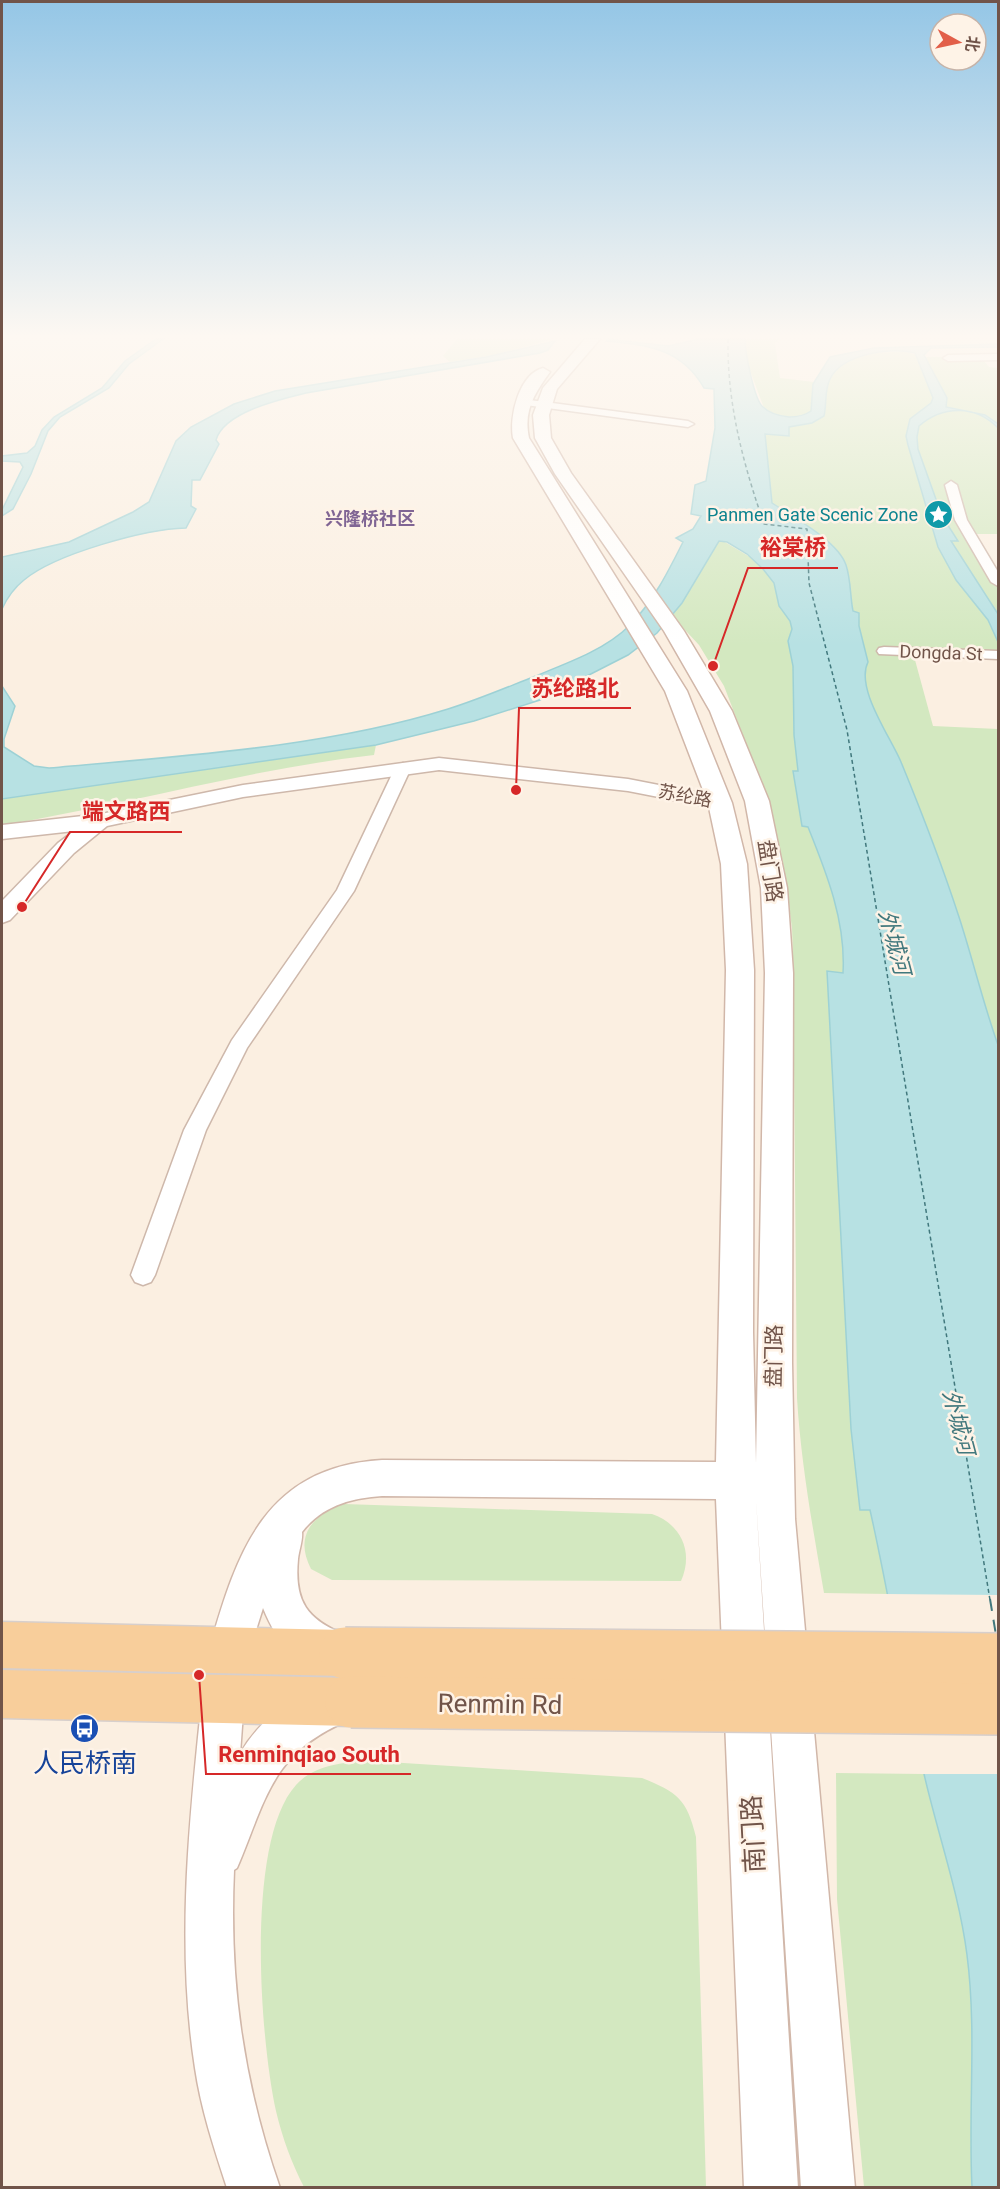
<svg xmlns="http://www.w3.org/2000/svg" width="1000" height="2189" font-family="Roboto,'Noto Sans SC',sans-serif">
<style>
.green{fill:#d3e8c0}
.water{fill:#b7e1e3;stroke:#9dd1d5;stroke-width:1.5}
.pier{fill:#fbefe1}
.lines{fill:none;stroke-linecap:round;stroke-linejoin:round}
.canal{fill:#b7e1e3;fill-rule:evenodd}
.ferry-far1{stroke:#41787d;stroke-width:1.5;stroke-dasharray:4 3;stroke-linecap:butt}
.ferry{stroke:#41787d;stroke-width:2;stroke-dasharray:12 9;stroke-linecap:butt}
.minor-casing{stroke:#ceb8ab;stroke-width:3}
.tertiary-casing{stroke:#ceb8ab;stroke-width:3}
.secondary-casing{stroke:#d1b7a9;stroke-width:3}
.primary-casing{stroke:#d7cfcc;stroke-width:3}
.minor{fill:#fff;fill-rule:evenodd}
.tertiary{fill:#fff;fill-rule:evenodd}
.secondary{fill:#fff;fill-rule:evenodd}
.primary{fill:#f8ce9b;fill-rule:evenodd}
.primary-bridge-casing{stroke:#d7cfcc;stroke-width:54;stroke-linecap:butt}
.primary-bridge{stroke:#f8ce9b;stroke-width:51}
.labels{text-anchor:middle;stroke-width:5;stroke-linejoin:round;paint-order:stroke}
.far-culture-label{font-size:18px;fill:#0d838f;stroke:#fef3e7;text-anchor:end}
.far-neighbourhood-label{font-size:18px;font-weight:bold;fill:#806594;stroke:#fef3e7}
.far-street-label{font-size:18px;fill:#715449;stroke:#fef3e7}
.street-label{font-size:21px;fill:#715449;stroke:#fef3e7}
.water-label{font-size:22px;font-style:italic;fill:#41787d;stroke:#fef3e7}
.near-street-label{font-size:26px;fill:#715449;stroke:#fef3e7}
.near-transit-label{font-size:26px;fill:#164399;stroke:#fef3e7}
.leader{fill:none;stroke:#d62828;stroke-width:2}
.callout-dot{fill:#d62828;stroke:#fef3e7;stroke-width:2}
.callout-label{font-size:22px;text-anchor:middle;font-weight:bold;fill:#d62828;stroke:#fef3e7;stroke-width:5;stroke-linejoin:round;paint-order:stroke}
</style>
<rect width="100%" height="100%" fill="#fbefe1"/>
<g class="green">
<polygon points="457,339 553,339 494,355 450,362 443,356"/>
<path d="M745 339H780L775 343 780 378 814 382 811 411C797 421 777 417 764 408L746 360Z"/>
<path d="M906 352 925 357H942L947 361H984L989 367 998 368V534H972L998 581V651L912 649 933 726 998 729V1045C983 1003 973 960 959 917 942 865 922 813 901 762 890 736 854 688 868 661L859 626V614L853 611C850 596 851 580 846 565 838 541 793 517 772 503L765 433 789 436 788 427 825 413C826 403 825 394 828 384 838 352 878 352 906 352Z"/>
<path d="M723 541 755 560 763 569 774 583 779 606 790 621 792 629 788 641 793 666 794 735 798 772 793 771 802 826 808 827C827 874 846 922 843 973L827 972 851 1429 860 1510H870L889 1594 824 1593C813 1529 801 1464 797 1398L793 954 792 928 783 862 766 795 724 686 699 645 672 616 692 587 717 542Z"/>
<path d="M376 745 374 755C249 769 126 805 2 825V799Z"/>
<path d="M344 1504 652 1514C681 1524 694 1552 681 1581L332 1580 311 1569C294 1536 312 1515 344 1504Z"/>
<path d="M372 1761 642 1778C677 1792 687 1799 696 1837L706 2187H304C292 2164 282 2137 276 2111 260 2039 245 1841 296 1785 315 1764 346 1762 372 1761Z"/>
<path d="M836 1773 924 1774C941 1834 959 1893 967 1955 977 2032 968 2110 972 2187H864L837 1899Z"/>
</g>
<g class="water">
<polygon points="156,339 163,339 129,364 109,388 60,417 48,431 31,474 13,509 2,516 2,510 23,467 20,462 2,461 2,456 27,453 35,446 42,430 54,417 102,388 125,361"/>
<path d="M607 339 668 346 699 339H745C745 351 754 400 763 407 769 413 779 416 789 417 797 417 804 416 811 411L813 384 830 357 874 348 998 344V347L931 348 924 355 947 398 946 407 985 415 998 424V428C976 405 943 405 919 426L917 437 918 449 942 516 958 541H951L998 614V642L988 620 956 580 938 547 908 445 906 436 910 419 931 403 933 398 915 353C890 347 842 354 830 379 824 391 827 404 824 416L812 423 789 427V436L765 434 772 503C793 517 838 541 846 565 851 580 850 596 853 611L859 613V626L868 662C855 688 890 736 901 762 922 813 942 865 959 917 973 960 983 1003 998 1045V2187H972C968 2110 977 2032 967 1955 959 1893 938 1835 924 1774 903 1687 890 1598 870 1510H860L851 1429 827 971 843 973C846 922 827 874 808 827L802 826 793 771H798L794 735 793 666 788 641 792 629 790 621 779 606 774 583 763 569 747 554 727 542 719 541 682 603 657 633 628 655 540 700 474 721 376 745 2 799V686L15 706 4 739V747L34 766 49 768C179 756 323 748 448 709 477 700 505 688 533 677 565 664 605 650 629 626 653 602 668 572 683 542L676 538 693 529 701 516 691 514 695 485 706 481 715 428 714 389 704 388C682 349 648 345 606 341Z"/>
<path d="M555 341 548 350 540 353 306 393C281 399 224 412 216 440L219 444 200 480H192L191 506 196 509 186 528C145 529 55 554 24 580 14 588 7 598 2 609V557L69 542 133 512 149 502 176 441 191 427 234 404 275 391 486 357Z"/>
</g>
<polygon class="pier" points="885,1594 998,1595 998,1774 921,1774"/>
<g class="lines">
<polygon class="canal" points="942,513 951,515 953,517 947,520 938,518 936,516"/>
<path class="ferry-far1" d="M728 339C727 404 743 463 764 524L807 529 809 583 847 730 990 1600"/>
<polyline class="ferry" points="990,1599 996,1635"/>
<defs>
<g id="minor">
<polygon points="998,354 998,360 948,361 943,358 948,355"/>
<polygon points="522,399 688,421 694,424 688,427 518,404 517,402"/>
<polygon points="951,481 957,485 967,520 998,572 998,586 991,582 955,520 945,485"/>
<polygon points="884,647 998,651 998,659 879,654 877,651 879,648"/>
<polygon points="403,763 411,768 354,891 247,1048 206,1130 155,1275 151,1282 143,1285 135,1282 131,1275 184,1130 232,1040 337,890 395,768"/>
</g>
<polygon id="tertiary" points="439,758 628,779 720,797 728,798 731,803 728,808 720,809 628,791 439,770 243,797 107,826 74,853 10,920 2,923 2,901 58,843 74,831 2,839 2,825 101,814 243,785"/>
<g id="secondary">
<path d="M585 339H600L557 389 549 415 551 438 571 473 684 631 732 711 769 801 787 888 793 973 792 1363 795 1519 855 2188H801L756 1499 798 2188H744L716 1499 382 1496C351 1498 322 1506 302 1532 303 1540 299 1550 298 1559 294 1602 307 1619 345 1635L351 1650 345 1665 330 1671C292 1655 279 1647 263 1608L245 1665 230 1671 215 1665 209 1650C237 1551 265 1467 382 1460L716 1462 726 970 721 864 708 803 665 691 513 438C509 417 519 374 543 368L550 372C535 393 523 410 529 438L687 691 732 803 747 864 754 970 753 1332 756 1463 765 973 761 888 745 801 710 711 664 631 555 474 535 438 533 415 543 388Z"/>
<path d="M223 1678 238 1684 244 1699 240 1754C261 1716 293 1699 332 1684L347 1691 354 1706 347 1721C271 1753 266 1800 237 1868L234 1870C229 1981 243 2082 280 2188H227C214 2148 201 2109 195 2068 176 1946 189 1821 202 1699L208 1684Z"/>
</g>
<g id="primary">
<polygon points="2,1622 345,1630 361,1637 368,1653 361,1669 345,1676 2,1668"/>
<polygon points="2,1670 351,1678 368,1685 375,1702 368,1719 351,1726 2,1718"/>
</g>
</defs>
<use href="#minor" class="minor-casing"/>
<use href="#tertiary" class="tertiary-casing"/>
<use href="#secondary" class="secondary-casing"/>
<use href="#primary" class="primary-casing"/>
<use href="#minor" class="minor"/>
<use href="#tertiary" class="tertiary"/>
<use href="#secondary" class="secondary"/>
<use href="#primary" class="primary"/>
<defs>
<g id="primary-bridge">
<polyline points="345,1653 998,1659"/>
<polyline points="351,1702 998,1709"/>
</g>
</defs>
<use href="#primary-bridge" class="primary-bridge-casing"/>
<use href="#primary-bridge" class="primary-bridge"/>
</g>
<linearGradient id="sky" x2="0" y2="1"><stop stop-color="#94c6e6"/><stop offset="0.52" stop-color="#fdf8f2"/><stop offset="1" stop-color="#fdf8f2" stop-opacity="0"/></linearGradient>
<rect width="1000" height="646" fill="url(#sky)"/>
<defs>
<symbol id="sight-disc" viewBox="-11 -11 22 22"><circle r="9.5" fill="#0f9aa8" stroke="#fef3e7"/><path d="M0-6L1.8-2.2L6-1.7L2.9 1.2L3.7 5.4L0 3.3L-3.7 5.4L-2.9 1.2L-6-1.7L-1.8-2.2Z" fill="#fff"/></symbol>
<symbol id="bus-disc" viewBox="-11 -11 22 22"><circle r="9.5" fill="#1a4fb4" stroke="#fef3e7"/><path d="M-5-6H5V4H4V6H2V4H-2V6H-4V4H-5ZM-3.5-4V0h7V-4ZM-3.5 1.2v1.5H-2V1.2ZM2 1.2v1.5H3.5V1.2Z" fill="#fff"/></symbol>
</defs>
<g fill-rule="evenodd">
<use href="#sight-disc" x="922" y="498" width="33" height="33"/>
<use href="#bus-disc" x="68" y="1712" width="33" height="33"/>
</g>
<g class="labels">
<g class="far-culture-label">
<text x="918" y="521">Panmen Gate Scenic Zone</text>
</g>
<g class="far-neighbourhood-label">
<text x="370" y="525">兴隆桥社区</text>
</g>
<g class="far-street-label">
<text transform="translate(941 653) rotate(2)" y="6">Dongda St</text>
<text transform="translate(685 796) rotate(11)" y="6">苏纶路</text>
</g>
<g class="street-label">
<text transform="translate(770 871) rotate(81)" y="7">盘门路</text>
<text transform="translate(774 1356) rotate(-89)" y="7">盘门路</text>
</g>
<g class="water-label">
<text transform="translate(895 942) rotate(75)" y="8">外城河</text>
<text transform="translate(959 1422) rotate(75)" y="8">外城河</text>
</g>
<g class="near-street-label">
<text transform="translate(500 1704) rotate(1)" y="9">Renmin Rd</text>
<text transform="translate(753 1834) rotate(-93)" y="9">南门路</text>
</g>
<g class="near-transit-label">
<text x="85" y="1772">人民桥南</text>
</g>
</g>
<path class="leader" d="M713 666L748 568H838M516 790L519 708H631M22 907L70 832H182M199 1675L206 1774H411"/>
<g class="callout-dot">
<circle cx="713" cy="666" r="6"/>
<circle cx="516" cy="790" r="6"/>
<circle cx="22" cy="907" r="6"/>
<circle cx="199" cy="1675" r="6"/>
</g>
<g class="callout-label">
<text x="793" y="555">裕棠桥</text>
<text x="575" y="696">苏纶路北</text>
<text x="126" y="819">端文路西</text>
<text x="309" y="1762">Renminqiao South</text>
</g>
<rect width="1000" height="2189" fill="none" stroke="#715449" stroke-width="6"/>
<g transform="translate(958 42) rotate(98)"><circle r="28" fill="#fef3e7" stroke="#c6b3a8" stroke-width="1.5"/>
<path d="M0-4.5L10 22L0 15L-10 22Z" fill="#e25f49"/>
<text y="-9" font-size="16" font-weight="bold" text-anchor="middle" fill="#715449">北</text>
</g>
</svg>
